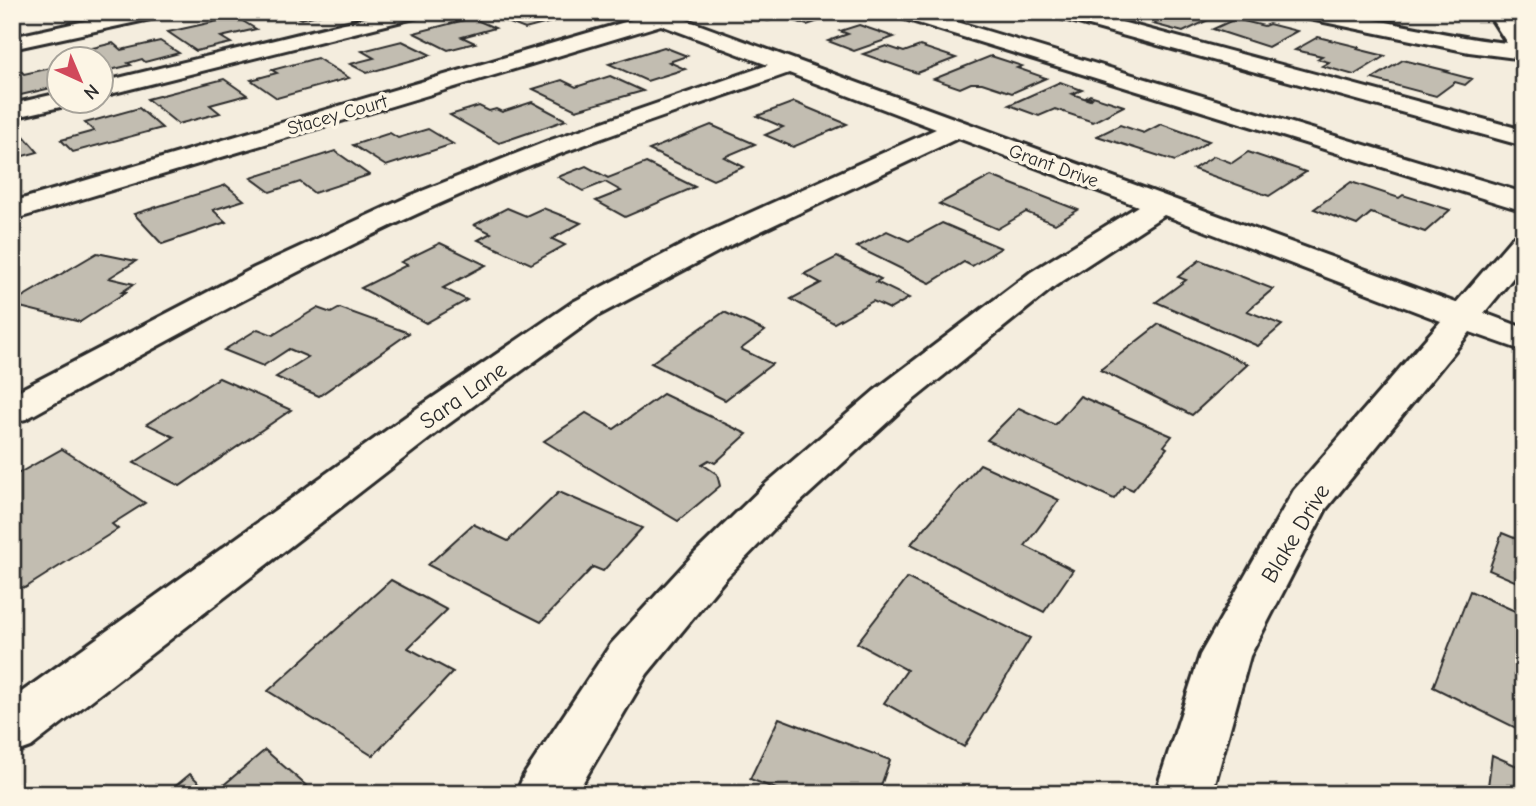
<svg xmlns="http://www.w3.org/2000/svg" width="1536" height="806" font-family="'Comic Neue',sans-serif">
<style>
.building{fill:#c2bdb1;stroke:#2b2b2b;stroke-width:2}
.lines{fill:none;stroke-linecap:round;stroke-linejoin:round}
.minor-casing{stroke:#2b2b2b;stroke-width:6}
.minor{fill:#fcf5e5;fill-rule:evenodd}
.labels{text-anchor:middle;stroke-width:7;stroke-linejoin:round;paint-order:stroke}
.far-street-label{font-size:19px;fill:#2b2b2b;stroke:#fcf5e5}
.street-label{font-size:23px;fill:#2b2b2b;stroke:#fcf5e5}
</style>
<rect width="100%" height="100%" fill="#f4edde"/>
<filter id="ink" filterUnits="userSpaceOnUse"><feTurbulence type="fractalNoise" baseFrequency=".0143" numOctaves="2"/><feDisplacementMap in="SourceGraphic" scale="14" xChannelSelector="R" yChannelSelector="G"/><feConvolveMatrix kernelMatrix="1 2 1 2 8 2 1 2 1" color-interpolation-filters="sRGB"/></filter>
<g filter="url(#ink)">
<g class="building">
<polygon points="257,12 330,12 301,19 291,14 269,19"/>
<polygon points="516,12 572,12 578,15 525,29 507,22 527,17"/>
<polygon points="754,12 834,12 840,14 807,25 783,17 768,21 747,14"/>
<polygon points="1160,12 1220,12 1223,13 1183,32 1153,24 1172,15"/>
<polygon points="236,17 256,29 221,37 231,43 196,51 168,32"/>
<polygon points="472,18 495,28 462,37 475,43 448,50 414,33"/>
<polygon points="1235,19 1264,26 1269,24 1297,31 1268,47 1213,29"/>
<polygon points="859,25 894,37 854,51 828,41 848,34 840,31"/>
<polygon points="1318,37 1359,47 1357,49 1385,56 1354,75 1322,66 1329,62 1317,59 1322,56 1295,50"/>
<polygon points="160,41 179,53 145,62 142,59 128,63 131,65 102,72 102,60 86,60 76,52 113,43 121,50"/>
<polygon points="402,41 431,55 367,73 350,64 374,58 362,51"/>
<polygon points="886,46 904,52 920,46 956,58 917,73 863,54"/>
<polygon points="664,47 687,56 669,62 685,69 647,81 609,64"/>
<polygon points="991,56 1022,66 1017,68 1046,78 1012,93 982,83 971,83 960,88 934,79"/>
<polygon points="317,58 349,78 277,98 251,80 277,73 272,70"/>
<polygon points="1403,60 1448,71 1445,72 1472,79 1465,85 1455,82 1436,96 1372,79"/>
<polygon points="60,66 60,86 12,97 12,68 17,67 24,74"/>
<polygon points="610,76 643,91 576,110 533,89 562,80 576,87"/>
<polygon points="224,79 247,95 210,105 220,113 178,124 147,99"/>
<polygon points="1060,82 1082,90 1072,94 1090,100 1092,98 1087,97 1090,95 1124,106 1093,122 1055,109 1039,116 1009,105"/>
<polygon points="532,102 566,120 499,143 450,115 479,106 489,111 496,109 502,112"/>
<polygon points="794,102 847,124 793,147 765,135 783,127 757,116"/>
<polygon points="139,108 162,128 73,152 61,140 94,131 85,123"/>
<polygon points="1161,124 1209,141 1175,161 1097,136 1120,125 1144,133"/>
<polygon points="711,125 755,144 724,157 744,167 713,180 649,150"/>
<polygon points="428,129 453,144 386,166 353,145 390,133 398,138"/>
<polygon points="23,135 38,152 12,159 12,138"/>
<polygon points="335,151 369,175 314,193 300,182 270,192 251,178"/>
<polygon points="1248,152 1306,172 1269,196 1193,169 1214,156 1232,163"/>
<polygon points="646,163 695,187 625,217 596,201 621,191 605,182 583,191 558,177 586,166 608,178"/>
<polygon points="991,176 1078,210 1055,224 1026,212 997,229 939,204"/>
<polygon points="1351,182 1399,198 1403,195 1450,210 1425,232 1371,213 1357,225 1314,209"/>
<polygon points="226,185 244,200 213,210 226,222 162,244 134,214"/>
<polygon points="507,208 526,216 543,208 581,223 552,239 565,245 531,264 478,240 491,233 474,225"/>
<polygon points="942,223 1001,248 972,266 964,262 930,283 857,247 887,231 909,241"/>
<polygon points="440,243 486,265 443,288 467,300 426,323 361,288 407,265 401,262"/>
<polygon points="97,253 136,261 109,278 134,284 122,292 126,292 80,322 12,305 12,303"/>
<polygon points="837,257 881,279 876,282 909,298 890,309 873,301 834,323 791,299 821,283 804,274"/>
<polygon points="1200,260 1273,289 1247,311 1282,325 1258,346 1156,302 1186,280 1178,277"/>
<polygon points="317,308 331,313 340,308 409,333 319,396 276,377 308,357 289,349 263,366 224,350 258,329 273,335"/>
<polygon points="724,312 765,331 741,349 772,364 725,400 651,363"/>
<polygon points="1159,324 1248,364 1192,415 1100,370"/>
<polygon points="219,378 291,410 180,486 134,463 174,437 147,424"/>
<polygon points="663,394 747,434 715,463 709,460 702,464 717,474 720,486 678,521 544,441 586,413 614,429"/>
<polygon points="1080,396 1172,436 1164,446 1167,448 1133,490 1124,486 1114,499 987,440 1019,408 1055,425"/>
<polygon points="62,449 145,503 112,524 118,529 25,588 22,587 12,593 12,512 17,509 12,506 12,477"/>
<polygon points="980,464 1059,500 1025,546 1073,570 1044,612 911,544"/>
<polygon points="559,492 642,528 603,571 593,567 541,622 428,565 473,524 508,541"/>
<polygon points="1502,533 1524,542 1524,585 1489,570"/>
<polygon points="907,578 1030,638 964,747 884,703 907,670 857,643"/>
<polygon points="391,580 447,610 408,648 453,672 373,756 268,691"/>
<polygon points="1470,591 1524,615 1524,732 1433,687"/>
<polygon points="779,718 890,760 878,794 783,794 784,792 750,779"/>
<polygon points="265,750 316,794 213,794"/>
<polygon points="1492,755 1524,769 1524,794 1487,794"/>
<polygon points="190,774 211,794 166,794"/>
</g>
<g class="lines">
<defs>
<g id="minor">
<polygon points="126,12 165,12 155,18 12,49 12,37"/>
<polygon points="389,12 425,12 422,16 102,96 102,82"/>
<path d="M636 12H665L1456 303 1513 237 1524 235V264L1484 313 1524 328V351L1470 332 1326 509 1250 656 1212 794H1155L1200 655 1294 490 1441 321 1164 215 1055 286 902 409 798 504 726 578 647 674 576 794H516L524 775 611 644 694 554 768 482 874 391 1031 272 1138 206 958 138 723 249 597 316 447 425 31 747 12 754V699L419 407 573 302 701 235 936 129 789 73C684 110 577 144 475 188 320 255 173 337 26 419L12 422V394L254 268 412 195 548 141 768 65 661 25 12 220V202L642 17Z"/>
<polygon points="892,12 924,12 1524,193 1524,211 895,16"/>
<polygon points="1050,12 1084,12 1524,130 1524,146 1053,16"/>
<path d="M1295 12C1367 12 1435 36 1507 43L1487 12H1507L1524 37V59L1469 52 1305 18Z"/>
<polygon points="60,93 60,102 71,102 69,105 12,118 12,104"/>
</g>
</defs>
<use href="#minor" class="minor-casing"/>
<use href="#minor" class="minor"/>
</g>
</g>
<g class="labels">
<g class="far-street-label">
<text transform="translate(337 114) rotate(-16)" y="7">Stacey Court</text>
<text transform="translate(1054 165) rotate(20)" y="7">Grant Drive</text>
</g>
<g class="street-label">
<text transform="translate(463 395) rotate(-35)" y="8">Sara Lane</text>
<text transform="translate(1295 533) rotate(-59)" y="8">Blake Drive</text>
</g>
</g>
<rect width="1536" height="806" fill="none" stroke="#fcf5e5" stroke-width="42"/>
<rect x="21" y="21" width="1494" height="764" fill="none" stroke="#2b2b2b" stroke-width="2.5" filter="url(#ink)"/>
<g transform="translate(80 80) rotate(136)"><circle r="33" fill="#fcf5e5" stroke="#a8a49b" stroke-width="2"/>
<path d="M0-5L12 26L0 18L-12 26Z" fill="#d1495b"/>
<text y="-10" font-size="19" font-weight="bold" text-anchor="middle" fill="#2b2b2b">N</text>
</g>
</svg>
